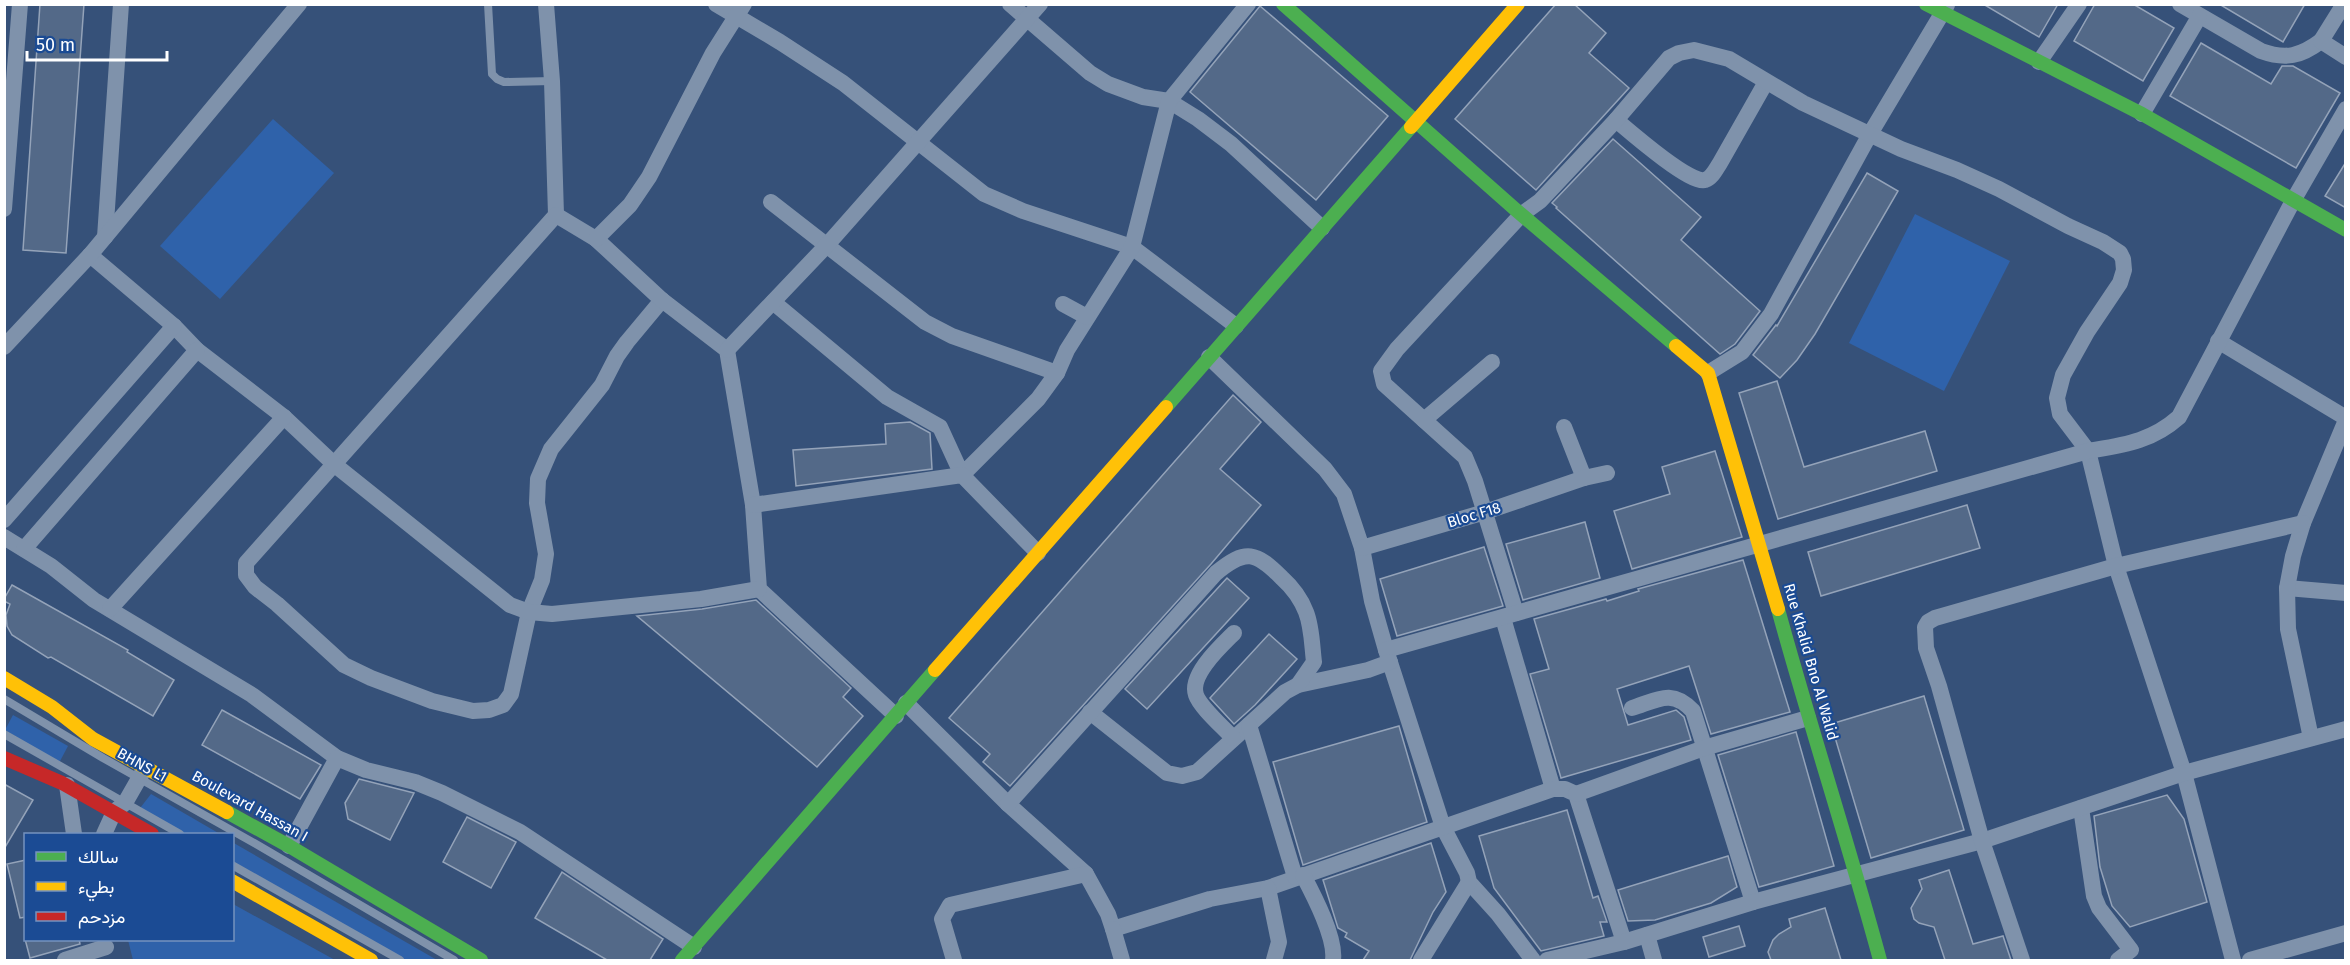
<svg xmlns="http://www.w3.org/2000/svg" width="2350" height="965" font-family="'Fira Sans',Vazirmatn,sans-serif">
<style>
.green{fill:#2f62aa}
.building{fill:#536988;stroke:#94a3b9;stroke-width:1.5}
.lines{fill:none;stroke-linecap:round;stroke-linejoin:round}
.lane{stroke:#7f92ab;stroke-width:8}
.street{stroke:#7f92ab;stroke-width:16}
.fast{stroke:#4caf50;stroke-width:14}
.slow{stroke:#ffc107;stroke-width:14}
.jam{stroke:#c62828;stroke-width:14}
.labels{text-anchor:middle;stroke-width:4.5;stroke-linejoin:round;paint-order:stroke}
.street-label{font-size:15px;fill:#fff;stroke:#1b4b94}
</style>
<rect width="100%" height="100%" fill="#365179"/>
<g class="green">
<polygon points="273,119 334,173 220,299 160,246"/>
<polygon points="1915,214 2010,261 1944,391 1849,343"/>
<polygon points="13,715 68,746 59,763 5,730"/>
<polygon points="151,794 220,834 177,834 137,812"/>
<polygon points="232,842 437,960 400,960 233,866"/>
<polygon points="233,904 335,960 133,960 128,940 232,940"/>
</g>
<g class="building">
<polygon points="40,4 84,4 66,253 23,250"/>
<polygon points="1556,4 1574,4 1606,33 1589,53 1629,88 1536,190 1455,119"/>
<polygon points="1983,4 2058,4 2039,37"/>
<polygon points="2095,4 2133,4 2174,28 2143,81 2074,41"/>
<polygon points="2219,4 2305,4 2283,42"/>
<polygon points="1260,6 1388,116 1316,200 1190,92"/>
<polygon points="2201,43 2271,84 2282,66 2293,66 2340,93 2296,168 2170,96"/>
<polygon points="1613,139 1701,217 1681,240 1760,311 1735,344 1720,354 1556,208 1557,207 1552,203"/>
<polygon points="2346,162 2346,208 2325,196"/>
<polygon points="1867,173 1898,191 1815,334 1797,360 1780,378 1753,355 1776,325 1777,326"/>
<polygon points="1777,381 1804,467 1925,431 1937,471 1778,519 1739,393"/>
<polygon points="1233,395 1261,422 1220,469 1261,505 1211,564 1010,786 983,762 990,754 949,718"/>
<polygon points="910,422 930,433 932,469 796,486 793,450 886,444 885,424"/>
<polygon points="1715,451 1742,537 1632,569 1614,511 1670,494 1662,467"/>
<polygon points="1967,505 1980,548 1821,596 1808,552"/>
<polygon points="1585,522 1600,578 1523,600 1506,544"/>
<polygon points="1484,547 1503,606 1397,636 1380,579"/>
<polygon points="1743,560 1790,712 1711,734 1689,666 1617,689 1628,725 1676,710 1684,717 1691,740 1561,778 1530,674 1549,669 1534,619 1606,599 1607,601 1639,591 1638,589"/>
<polygon points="1227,578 1249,598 1147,709 1125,689"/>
<polygon points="12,585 128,650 127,652 174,680 153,716 51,657 48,658 12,635 7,626 6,615 10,604 4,601 4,599"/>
<polygon points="756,600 851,688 843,697 863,716 817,767 637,616 702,609"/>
<polygon points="1269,634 1297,659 1255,705 1234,724 1210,698"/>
<polygon points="1924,696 1964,830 1871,858 1831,724"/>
<polygon points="222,710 321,765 300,799 202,745"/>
<polygon points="1399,726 1427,822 1303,865 1273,762"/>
<polygon points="1796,732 1834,866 1759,887 1718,755"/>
<polygon points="359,779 414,793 390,840 348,819 345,803"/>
<polygon points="4,784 33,800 4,849"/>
<polygon points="2167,795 2184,819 2207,902 2130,927 2112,906 2100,867 2094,816"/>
<polygon points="1567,810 1593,898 1598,896 1607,922 1600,922 1604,936 1541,951 1494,888 1479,836"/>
<polygon points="467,817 516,842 491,888 443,862"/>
<polygon points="1431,843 1446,892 1433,912 1410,960 1363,960 1369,951 1345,937 1347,933 1338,928 1323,880"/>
<polygon points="1728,856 1737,887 1711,903 1655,920 1628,921 1618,890"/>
<polygon points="26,860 26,917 20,918 7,864"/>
<polygon points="1949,870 1973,944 2003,936 2011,960 1945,960 1934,927 1919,923 1914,919 1911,908 1922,889 1919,880"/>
<polygon points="562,872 663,939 650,960 607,960 535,918"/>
<polygon points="1825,908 1841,960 1771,960 1768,952 1773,940 1779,934 1791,927 1789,919"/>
<polygon points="1739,926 1745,946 1709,957 1703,937"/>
<polygon points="25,939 79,939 80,944 30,958"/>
</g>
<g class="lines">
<g class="lane">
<polyline points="488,4 492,74 497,79 504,82 552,81"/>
<polyline points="4,699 103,758 256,844 454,960"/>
<polyline points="4,734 180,834"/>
<polyline points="232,865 400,960"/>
</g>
<g class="street">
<polyline points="546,4 552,81 556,215 246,563 246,575 255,587 277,604 344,665 371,678 432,701 473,711 489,710 503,705 511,694 529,612 542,580 546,554 537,503 538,479 551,449 602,385 617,356 627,342 662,300"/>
<polyline points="716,4 780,42 843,83 984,194 1023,211 1132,247 1236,326"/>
<polyline points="1010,4 1090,73 1108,84 1143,97 1169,101 1198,119 1231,144 1322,228"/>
<path d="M2180 4 2261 51C2286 60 2301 56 2321 41"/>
<polyline points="2344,4 2321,41 2346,57"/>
<polyline points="2039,62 2079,4"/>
<polyline points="2142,114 2199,17"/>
<path d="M1616 120C1629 131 1691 185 1705 180 1712 178 1716 169 1720 163L1766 82"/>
<polyline points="771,202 925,322 952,336 1057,373"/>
<polyline points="4,209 20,4"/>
<polyline points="556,215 596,239 662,300 727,350 753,505 759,589 896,716"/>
<polyline points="105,237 121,4"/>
<polyline points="596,239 630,205 649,177 713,53 744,4"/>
<polyline points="90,255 174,326 197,350 284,417 335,465 510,605 529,612 552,614 701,599 759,589"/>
<polyline points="773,302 887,397 940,427 962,475 1038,399 1057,373 1067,350 1132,247 1169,101 1248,4"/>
<polyline points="1063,304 1087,317"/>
<polyline points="2218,341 2346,418"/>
<polyline points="4,347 90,255 299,4"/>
<polyline points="727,350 827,245 1040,4"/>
<polyline points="1209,357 1325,469 1344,494 1362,548 1372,601 1386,650 1443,827 1467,873 1469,882 1498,914 1533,960"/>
<polyline points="1708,373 1742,352 1771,314 1870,134 1947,5"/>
<polyline points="1424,420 1492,362"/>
<polyline points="1564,427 1584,478"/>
<polyline points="753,505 962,475 1038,553"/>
<polyline points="4,520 174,326"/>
<polyline points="4,537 51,566 94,600 252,695 337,758 366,770 415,782 442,793 520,832 694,947"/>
<polyline points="1362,548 1485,512 1584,478 1607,473"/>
<polyline points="24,549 197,350"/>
<polyline points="2287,588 2346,593"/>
<polyline points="110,609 284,417"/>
<polyline points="1516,613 1475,481 1465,457 1384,384 1381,371 1397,349 1522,214 1540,201 1616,120 1669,58 1679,53 1694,50 1729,59 1803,103 1901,149 1957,170 1999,189 2068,226 2103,242 2120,253 2123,259 2124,270 2120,283 2087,332 2063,375 2057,398 2060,414 2088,451 2116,566 2184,773 2233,960"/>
<polyline points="1503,618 1553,789"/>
<path d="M1386 650 2088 451C2123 445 2151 442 2179 417L2294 199 2346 109"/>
<polyline points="906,703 1008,804 1086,874 1108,914 1113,929 1210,899 1268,888 1553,789 1565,789 1576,794 1624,942"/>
<path d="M1632 708C1657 700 1672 688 1693 711L1753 902"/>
<polyline points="1090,712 1167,773 1182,776 1197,772 1285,692 1298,685 1368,670 1390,662"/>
<polyline points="1249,725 1295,877"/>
<path d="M1233 738C1223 727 1200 707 1196 695 1189 675 1221 646 1234 633"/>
<polyline points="2311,738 2288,629 2287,588 2293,556 2303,523 2346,420"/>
<polyline points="67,785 74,834"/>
<polyline points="1576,794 1704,748 1808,718"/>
<path d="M1008 804 1216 573C1246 548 1256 552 1282 578 1292 587 1301 599 1306 612 1312 627 1312 646 1314 662L1298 685"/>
<polyline points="2081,808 2094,896 2099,908 2131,950 2118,960"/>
<polyline points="104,834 114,812 125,803 145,768"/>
<polyline points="289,846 337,758"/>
<path d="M1303 875C1314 896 1336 938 1333 960"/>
<polyline points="1268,888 1279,942 1274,960"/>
<polyline points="1113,929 1122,960"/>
<polyline points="1647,935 1654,960"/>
<polyline points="65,960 106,947"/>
<polyline points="954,960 942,919 950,905 1086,874"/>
<polyline points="1421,960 1469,882"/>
<polyline points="1547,960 1624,942 1753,902 1982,841 2184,773 2346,729"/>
<polyline points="2022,960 1982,841 1939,686 1926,648 1925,627 1928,622 1935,618 2116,566 2303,523"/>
<polyline points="2250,960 2346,933"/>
</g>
<g class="fast">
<polyline points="1283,4 1516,210 1676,346"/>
<polyline points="1926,4 2142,114 2346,230"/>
<polyline points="1166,407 1411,127"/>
<path d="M1778 609C1810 726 1848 842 1880 960"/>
<polyline points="227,812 289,846 481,960"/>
<polyline points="682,960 935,670"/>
</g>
<g class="slow">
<polyline points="1411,127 1518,4"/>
<polyline points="1676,346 1708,373 1778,609"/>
<polyline points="935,670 1166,407"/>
<polyline points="4,678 52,707 93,739 227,812"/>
<polyline points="232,881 371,960"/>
</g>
<polyline class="jam" points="4,758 62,783 152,834"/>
</g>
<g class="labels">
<g class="street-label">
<text transform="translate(1474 515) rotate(-17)" y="5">Bloc F18</text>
<text transform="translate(1811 662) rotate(74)" y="5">Rue Khalid Bno Al Walid</text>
<text transform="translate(142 765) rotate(29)" y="5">BHNS L1</text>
<text transform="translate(250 806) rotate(29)" y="5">Boulevard Hassan I</text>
</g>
</g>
<rect width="2350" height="965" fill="none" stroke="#ffffff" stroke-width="12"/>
<rect x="24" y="833" width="210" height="108" fill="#1b4b94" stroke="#7693bf" stroke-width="1.5"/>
<rect x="36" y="852" width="30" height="9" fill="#4caf50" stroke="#7693bf" stroke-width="1.5"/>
<text x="78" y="863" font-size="18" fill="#ffffff">سالك</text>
<rect x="36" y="882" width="30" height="9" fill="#ffc107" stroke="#7693bf" stroke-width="1.5"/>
<text x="78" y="893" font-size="18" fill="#ffffff">بطيء</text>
<rect x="36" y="912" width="30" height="9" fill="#c62828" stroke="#7693bf" stroke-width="1.5"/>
<text x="78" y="923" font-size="18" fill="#ffffff">مزدحم</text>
<path d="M27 51v9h140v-9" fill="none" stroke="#ffffff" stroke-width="3"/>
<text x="36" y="51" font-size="18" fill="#ffffff" stroke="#1b4b94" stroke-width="4.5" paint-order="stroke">50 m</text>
</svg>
